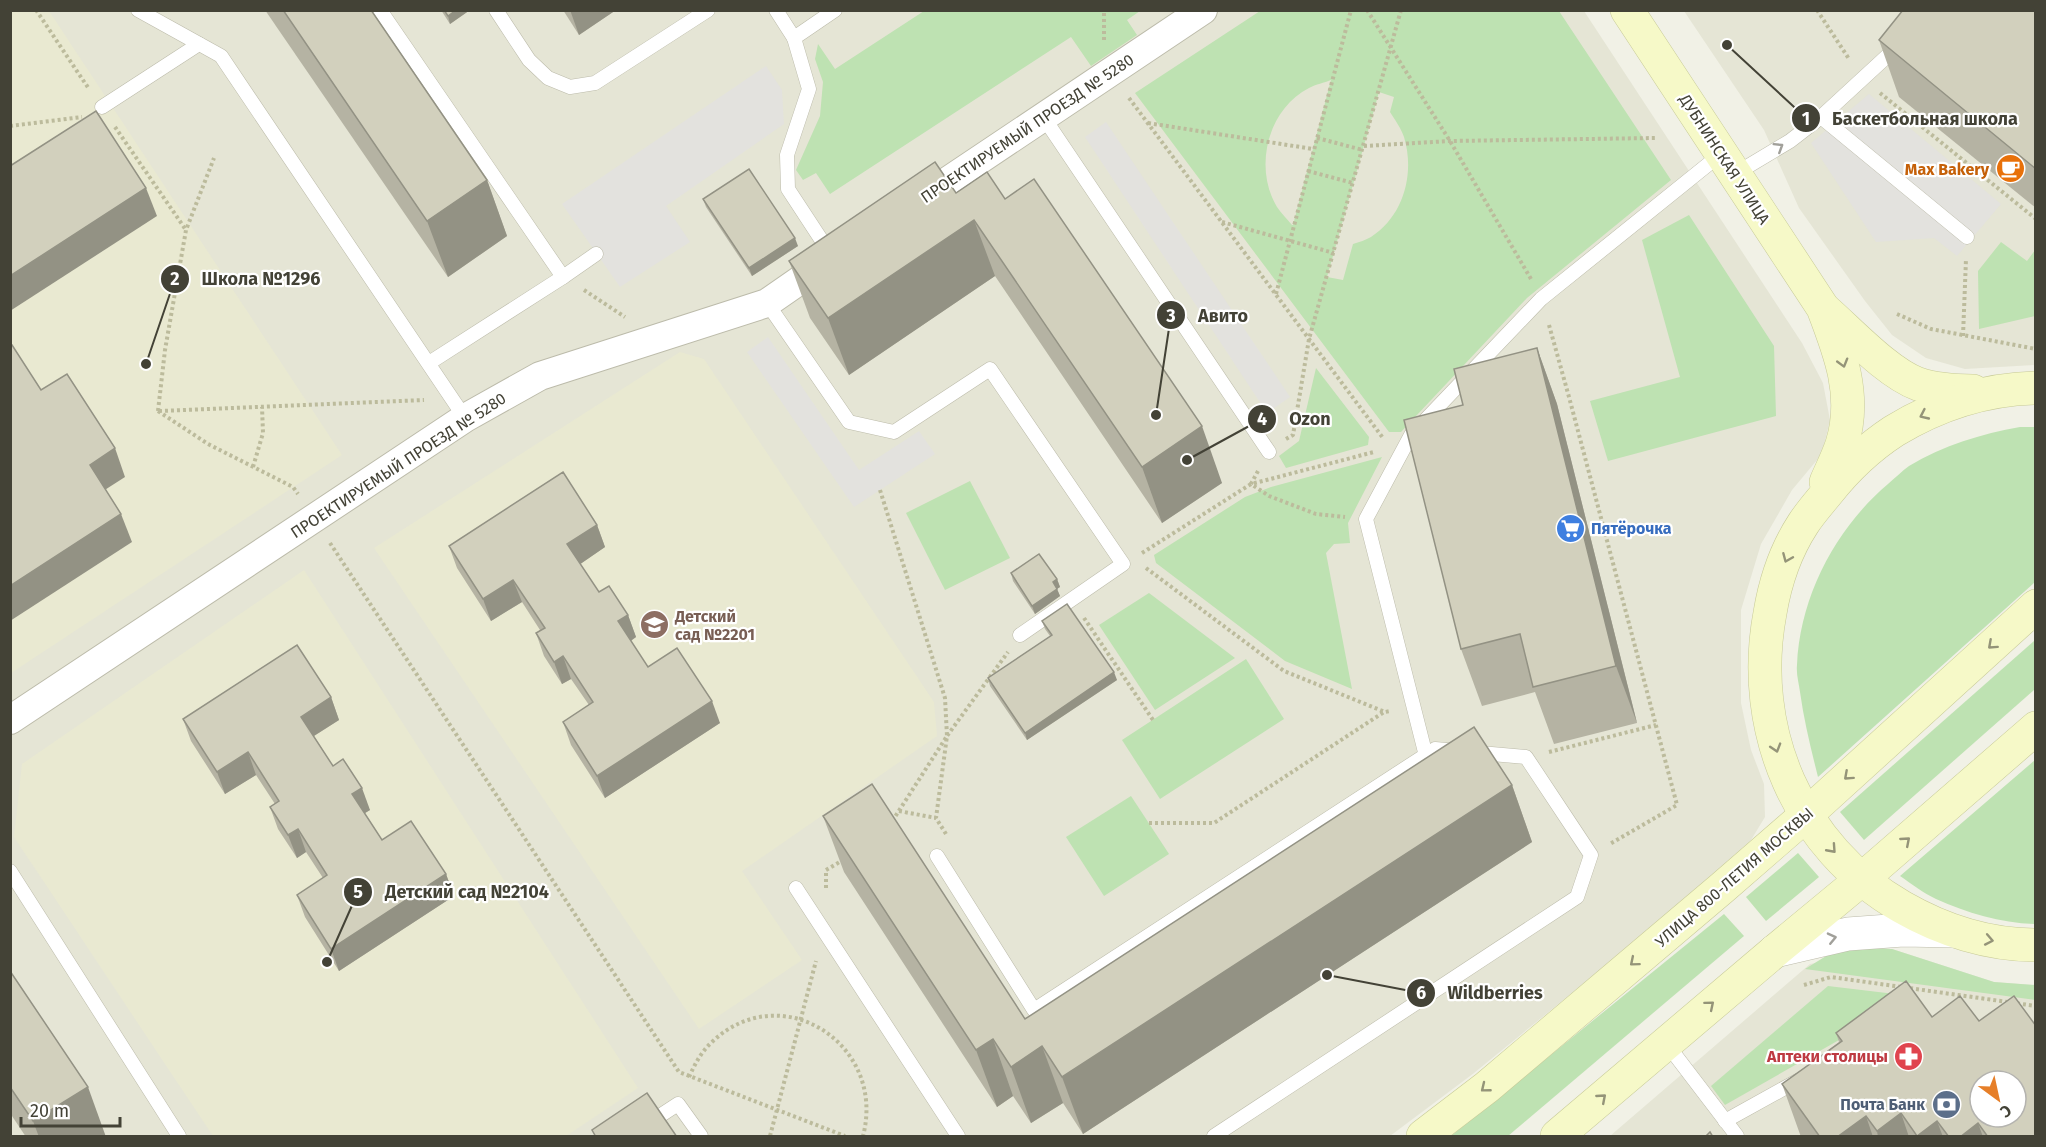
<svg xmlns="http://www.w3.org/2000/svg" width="2046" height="1147" font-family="'Fira Sans',sans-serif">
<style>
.residential{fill:#e5e5d5;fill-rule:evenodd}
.education{fill:#e9e9d1}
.green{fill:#bee2b2;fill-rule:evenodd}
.parking{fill:#e3e2de}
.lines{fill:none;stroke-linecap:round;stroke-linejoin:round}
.service-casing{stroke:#bcbbaa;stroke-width:15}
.minor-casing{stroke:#bcbbaa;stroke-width:30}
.tertiary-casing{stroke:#bcbbaa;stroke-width:34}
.secondary-casing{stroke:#c7ca97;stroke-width:34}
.path{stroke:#bcbb9c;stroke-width:4;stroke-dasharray:3 3;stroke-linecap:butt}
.service{stroke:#fff;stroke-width:14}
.minor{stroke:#fff;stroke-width:28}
.tertiary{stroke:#fff;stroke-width:33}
.secondary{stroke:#f6f9c8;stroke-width:33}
.wall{fill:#b5b3a3}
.shaded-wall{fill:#939284}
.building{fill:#d2d0bd;stroke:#939284;stroke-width:1.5;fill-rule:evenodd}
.oneway{stroke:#a1a09a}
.oneway2{stroke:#949478}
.labels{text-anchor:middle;stroke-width:4.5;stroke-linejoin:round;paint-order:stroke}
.street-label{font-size:16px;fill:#434236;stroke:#fff}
.food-label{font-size:16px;font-weight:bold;fill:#c56008;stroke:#fff;text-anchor:end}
.shop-label{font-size:16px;font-weight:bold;fill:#366cbe;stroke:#fff;text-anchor:start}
.education-label{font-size:16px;font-weight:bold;fill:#785e54;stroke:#fff;text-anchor:start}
.health-label{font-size:16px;font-weight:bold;fill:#be3a42;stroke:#fff;text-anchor:end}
.service-label{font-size:16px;font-weight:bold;fill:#4e5e75;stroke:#fff;text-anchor:end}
.leader{fill:none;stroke:#434236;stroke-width:2}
.callout-dot{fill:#434236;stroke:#fff;stroke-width:2}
.mark-label{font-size:18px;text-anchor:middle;font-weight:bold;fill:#fff}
.callout-label{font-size:18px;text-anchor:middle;font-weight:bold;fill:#434236;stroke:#fff;stroke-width:4.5;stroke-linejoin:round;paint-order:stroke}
</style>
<rect width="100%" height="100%" fill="#f1f1e6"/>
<g class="residential">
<polygon points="10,11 1584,11 1802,343 1823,383 1830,420 1822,454 1792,490 1761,544 1741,610 1741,703 1751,750 1764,784 1765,817 1751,840 1656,924 1474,1073 1390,1136 11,1136"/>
<polygon points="1684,11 2035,11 2035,365 1965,369 1926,358 1892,335 1865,301 1799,208 1764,130"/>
<path d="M1892 949 1994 982 2035 985V1136H1610L1810 964ZM1980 1081H2016V1117H1980Z"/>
</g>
<g class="education">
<polygon points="11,11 49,11 342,455 11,673"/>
<polygon points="680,352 704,359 934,702 937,736 742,871 802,960 699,1029 374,548"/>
<polygon points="304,570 638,1088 566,1136 213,1136 14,837 22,764"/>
</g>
<g class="green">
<polygon points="924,11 924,10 1140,11 1127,20 1137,35 1091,66 1071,37 830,194 816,173 803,180 796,170 820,116 823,82 815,59 818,44 835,69"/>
<path d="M1260 11H1559L1671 180 1527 298 1401 432H1389L1135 93ZM1331 80 1293 225H1292C1287 219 1281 213 1277 207 1253 167 1268 109 1309 88 1316 84 1324 83 1331 80ZM1379 92 1394 97 1390 112C1395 120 1401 128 1404 137 1415 173 1404 216 1371 237 1366 240 1359 242 1353 244L1343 280 1327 277Z"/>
<polygon points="1689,215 1774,346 1776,416 1608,461 1590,401 1680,377 1642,240"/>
<polygon points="2001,242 2027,261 2035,250 2035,316 1979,329 1978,271"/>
<polygon points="1316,368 1369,437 1368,445 1286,468 1279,456 1299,441"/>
<path d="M2020 427H2035V582L1818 777C1811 749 1804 721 1800 692 1799 684 1796 674 1797 665 1800 596 1836 528 1888 484 1895 478 1902 471 1909 466 1944 445 1981 434 2020 427Z"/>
<polygon points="1382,457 1348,523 1350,543 1334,544 1326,553 1352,689 1285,661 1156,563 1154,555 1245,497 1271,487"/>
<polygon points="970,481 1010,558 945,590 906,513"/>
<polygon points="1149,593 1235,658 1155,710 1099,625"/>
<polygon points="2035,640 2035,689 1864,840 1840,812"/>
<polygon points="1246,659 1284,719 1160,799 1122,740"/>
<path d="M2035 760V924C2001 923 1967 913 1936 899 1923 893 1912 884 1900 876Z"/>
<polygon points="1131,796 1169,854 1104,896 1066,837"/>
<polygon points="1798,853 1819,877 1766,921 1746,897"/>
<polygon points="1724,914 1744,936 1508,1136 1451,1136"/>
<polygon points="1862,947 1892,949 1994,982 2035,985 2035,1000 1805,969 1831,953"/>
<polygon points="1828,986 1895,994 1904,1003 1725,1105 1711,1086"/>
</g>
<g class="parking">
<polygon points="766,66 782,90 784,124 666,206 690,242 620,287 562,204"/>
<polygon points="1869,94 2001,204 1957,256 1934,238 1876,242 1811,143"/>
<polygon points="1106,122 1290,397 1267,413 1085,137"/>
<polygon points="768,337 859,470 919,431 935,454 854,507 747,352"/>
</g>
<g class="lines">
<defs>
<g id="service">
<polyline points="138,10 221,56 465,418"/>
<polyline points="380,10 563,277 429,363"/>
<polyline points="496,10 529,60 548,78 570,87 595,83 708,10"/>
<polyline points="776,10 794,38"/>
<polyline points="102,107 199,44"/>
<polyline points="1821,117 1967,237"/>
<polyline points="1044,118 1269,452"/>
<polyline points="1735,174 1790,141 1821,117 1897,47"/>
<polyline points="830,253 788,189 787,155 809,89 794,38 835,10"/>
<polyline points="563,277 596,254"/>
<polyline points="767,303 849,422 894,432 990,369 1123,564 1020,635"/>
<polyline points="1426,756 1366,519 1411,435 1541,299 1721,154"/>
<polyline points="937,856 1034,1010 1435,749 1526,757 1591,855 1577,897 1214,1136"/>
<polyline points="10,871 179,1136"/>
<polyline points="796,888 958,1136"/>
<polyline points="1666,1043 1737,1136"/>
<polyline points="1725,1121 1799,1080"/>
<polyline points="629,1136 678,1104 701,1136"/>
</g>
<g id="minor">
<polyline points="915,203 1203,10"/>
<polyline points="10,720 465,418 540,376 767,303 829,260"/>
</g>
<polyline id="tertiary" points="1775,951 1848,934 1903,930 1953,931"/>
<g id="secondary">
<path d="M1627 10 1823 308C1840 352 1857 396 1842 444 1838 457 1831 470 1826 482"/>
<path d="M1826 311C1851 333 1888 373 1918 384 1936 390 1954 391 1973 391"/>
<path d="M2036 388C1986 389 1937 405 1894 431 1868 448 1847 468 1828 492 1819 503 1810 513 1803 524 1786 550 1775 583 1770 613 1748 730 1798 847 1902 907 1942 930 1989 945 2036 945"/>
<polyline points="1423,1136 1487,1087 1722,888 1806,815 2036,606"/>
<polyline points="1557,1136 1775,951 1862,879 2036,728"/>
</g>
</defs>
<use href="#service" class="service-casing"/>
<use href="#minor" class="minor-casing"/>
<use href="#tertiary" class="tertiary-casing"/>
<use href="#secondary" class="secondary-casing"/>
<g class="path">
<polyline points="36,10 89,89"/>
<polyline points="1367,10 1450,141 1531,279"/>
<polyline points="1817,10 1849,59"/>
<polyline points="1104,40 1104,10"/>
<polyline points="1880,93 2036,219"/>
<polyline points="1129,98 1383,438"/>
<polyline points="1148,123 1313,149"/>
<polyline points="10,126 82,117"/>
<polyline points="115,127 186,230"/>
<polyline points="1317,138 1363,150"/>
<polyline points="1364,146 1450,141 1655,138"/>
<polyline points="1308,171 1353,183"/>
<polyline points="1222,222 1334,253"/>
<polyline points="584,290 625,317"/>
<polyline points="1276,294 1351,10"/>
<polyline points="1897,314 1931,329 2036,349"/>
<polyline points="1549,325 1569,397 1677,805 1610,844"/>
<polyline points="1963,336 1966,259"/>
<polyline points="158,411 208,444 293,487 298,494"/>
<polyline points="158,411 165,350 186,230 214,158"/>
<polyline points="159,411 424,400"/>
<polyline points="1286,439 1293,435 1309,339 1401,10"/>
<polyline points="253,467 263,433 262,407"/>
<polyline points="1258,471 1251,484 1269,496 1316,514 1345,517"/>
<polyline points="880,490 945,698 947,736 893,820"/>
<polyline points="330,543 679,1072 845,1136"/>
<polyline points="1142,553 1251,484 1374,452"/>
<polyline points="1146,568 1284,671 1385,712 1390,711"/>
<polyline points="1084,618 1153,720"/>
<polyline points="1549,752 1656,725"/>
<polyline points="899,811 936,818"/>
<polyline points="1149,823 1214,823 1384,712"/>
<polyline points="946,834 936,818 947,736 1008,652"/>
<polyline points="826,888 826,870 843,860"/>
<polyline points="1804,985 1831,977 2036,1006"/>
<path d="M689 1077C695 1064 701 1052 712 1042 781 976 887 1044 863 1136"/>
<polyline points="770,1136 816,961"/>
</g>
<use href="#service" class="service"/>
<use href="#minor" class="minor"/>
<use href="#tertiary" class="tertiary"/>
<use href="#secondary" class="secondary"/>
</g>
<g class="wall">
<polygon points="265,10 371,10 487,180 507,236 448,277"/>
<polygon points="441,10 470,10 450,24"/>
<polygon points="563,10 616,10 579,35"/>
<polygon points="2036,10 2036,208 1899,97 1879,40"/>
<polygon points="956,193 1005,199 1222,483 1162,523 995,276 849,375 810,318 789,261"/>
<polygon points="703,199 798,246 752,276 706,207"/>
<polygon points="1537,348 1557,404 1637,723 1554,744 1535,692 1482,706 1461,649 1463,405"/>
<polygon points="597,525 605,547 580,564 599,592 628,615 636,637 631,641 648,667 720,723 605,798 571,745 563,722 589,705 571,679 562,684 544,656 536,633 540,630 522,602 491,621 457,568 449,546"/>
<polygon points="1011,573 1057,579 1060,587 1057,589 1060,596 1035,614 1013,581"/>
<polygon points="1042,621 1117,680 1027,740 990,686 988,678 1050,636 1045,629"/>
<polygon points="331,697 339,720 314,736 333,766 370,810 365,813 382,840 446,874 454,896 339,971 305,917 297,895 323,878 306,852 297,858 278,829 270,807 275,804 256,775 225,794 191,741 183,719"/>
<polygon points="1512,785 1532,842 1083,1134 1063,1103 1031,1123 1013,1096 997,1107 844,872 823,816 1025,1019"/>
<polygon points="10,971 106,1137 26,1137 10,1113"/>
<polygon points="1932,1017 1979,1021 2036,1137 1801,1137 1782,1084 1839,1042 1836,1033"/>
</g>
<g class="shaded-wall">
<polygon points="456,10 470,10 450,24 448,16"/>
<polygon points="570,10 616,10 579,35"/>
<polygon points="487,180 507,236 448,277 427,221"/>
<polygon points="146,188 157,216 10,311 10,276"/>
<polygon points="974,220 995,276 849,375 828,318"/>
<polygon points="795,238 798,246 752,276 749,268"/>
<polygon points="1537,348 1557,404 1637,723 1616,666"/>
<polygon points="1202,426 1222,483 1162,523 1142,467"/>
<polygon points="115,448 125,477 100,493 90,465"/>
<polygon points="121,514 132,542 10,621 10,586"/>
<polygon points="597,525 605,547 576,567 567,544"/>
<polygon points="1057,579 1060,587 1055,590 1053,582"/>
<polygon points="513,580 522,602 491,621 483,599"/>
<polygon points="1057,589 1060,596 1035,614 1032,606"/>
<polygon points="628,615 636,637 626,644 618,621"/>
<polygon points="563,656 571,679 562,684 554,662"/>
<polygon points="1114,672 1117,680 1027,740 1025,733"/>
<polygon points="331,697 339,720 309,739 301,717"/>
<polygon points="712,701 720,723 605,798 597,776"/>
<polygon points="248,752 256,775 225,794 217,772"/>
<polygon points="1512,785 1532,842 1083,1134 1062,1077"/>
<polygon points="362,788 370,810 360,816 352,794"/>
<polygon points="298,829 306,852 297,858 288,835"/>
<polygon points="446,874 454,896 339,971 331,949"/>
<polygon points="993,1039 1013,1096 997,1107 976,1050"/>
<polygon points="1042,1046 1063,1103 1031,1123 1011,1067"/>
<polygon points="88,1087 106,1137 39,1137 33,1121"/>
<polygon points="1901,1113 1909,1137 1878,1137 1877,1131"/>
<polygon points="1866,1116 1873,1137 1837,1137"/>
<polygon points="1937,1121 1943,1137 1917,1137 1917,1136"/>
<polygon points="1978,1123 1983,1137 1960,1137"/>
</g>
<g class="building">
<polygon points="283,10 371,10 487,180 427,221"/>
<polygon points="444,10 456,10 448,16"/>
<polygon points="1903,10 2036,10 2036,169 1879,40"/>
<polygon points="96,111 146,188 10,276 10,166"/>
<polygon points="935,162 956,193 987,172 1005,199 1034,179 1202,426 1142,467 974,220 828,318 789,261"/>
<polygon points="749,169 795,238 749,268 703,199"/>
<polygon points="12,345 41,390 67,374 115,448 90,465 121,514 10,586 10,346"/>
<polygon points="1537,348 1616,666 1533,687 1520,634 1461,649 1404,420 1463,405 1454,369"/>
<polygon points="563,472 597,525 567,544 599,592 609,586 628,615 618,621 648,667 677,648 712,701 597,776 563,722 593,702 563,656 554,662 536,633 545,628 513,580 483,599 449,546"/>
<polygon points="1039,554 1057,579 1053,582 1057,589 1032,606 1011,573"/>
<polygon points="1067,604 1114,672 1025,733 988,678 1052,635 1042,621"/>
<polygon points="297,645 331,697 301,717 333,766 343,759 362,788 352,794 382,840 411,821 446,874 331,949 297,895 327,875 298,829 288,835 270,807 279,801 248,752 217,772 183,719"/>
<polygon points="1474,727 1512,785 1062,1077 1042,1046 1011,1067 993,1039 976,1050 823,816 872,784 1025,1019"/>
<polygon points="10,971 88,1087 33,1121 10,1087"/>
<path d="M1906 981 1932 1017 1960 996 1979 1021 2014 996 2036 1026V1137H1988L1978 1123 1960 1137H1949L1937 1121 1917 1136 1901 1113 1877 1131 1866 1116 1837 1137H1820L1782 1084 1842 1041 1836 1033ZM1980 1081H2016V1117H1980Z"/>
<polygon points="647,1093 677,1137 596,1137 592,1130"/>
<polygon points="1710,1132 1713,1137 1705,1137"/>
</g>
<defs><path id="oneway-chevron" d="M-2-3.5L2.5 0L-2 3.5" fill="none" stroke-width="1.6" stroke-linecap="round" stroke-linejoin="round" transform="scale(1.5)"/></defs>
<g class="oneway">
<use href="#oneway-chevron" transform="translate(1779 147) rotate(-32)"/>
<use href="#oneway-chevron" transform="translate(1832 938) rotate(-13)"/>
</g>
<g class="oneway2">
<use href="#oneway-chevron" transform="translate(1843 363) rotate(74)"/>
<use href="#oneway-chevron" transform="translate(1924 415) rotate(155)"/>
<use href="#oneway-chevron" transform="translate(1787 558) rotate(113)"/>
<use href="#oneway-chevron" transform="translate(1992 645) rotate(138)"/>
<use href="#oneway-chevron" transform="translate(1776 748) rotate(73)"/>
<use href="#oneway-chevron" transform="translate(1848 776) rotate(138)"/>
<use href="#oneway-chevron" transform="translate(1906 841) rotate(-41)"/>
<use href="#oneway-chevron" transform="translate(1832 849) rotate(48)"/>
<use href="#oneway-chevron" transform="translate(1989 940) rotate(11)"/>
<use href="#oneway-chevron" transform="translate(1634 962) rotate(140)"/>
<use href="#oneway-chevron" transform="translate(1710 1005) rotate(-40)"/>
<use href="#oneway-chevron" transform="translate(1485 1088) rotate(141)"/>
<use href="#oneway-chevron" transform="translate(1602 1098) rotate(-41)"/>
</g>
<defs>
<symbol id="cafe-disc" viewBox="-11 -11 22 22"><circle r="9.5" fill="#e8710a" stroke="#fff"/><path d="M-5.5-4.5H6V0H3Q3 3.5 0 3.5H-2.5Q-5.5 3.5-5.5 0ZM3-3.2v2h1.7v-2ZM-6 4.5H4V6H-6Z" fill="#fff"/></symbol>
<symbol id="supermarket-disc" viewBox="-11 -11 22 22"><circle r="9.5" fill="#3f7fe0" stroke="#fff"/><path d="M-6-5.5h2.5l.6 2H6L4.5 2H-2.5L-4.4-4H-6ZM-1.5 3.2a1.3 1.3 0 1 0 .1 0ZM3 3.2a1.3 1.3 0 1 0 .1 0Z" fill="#fff"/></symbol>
<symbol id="school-disc" viewBox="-11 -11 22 22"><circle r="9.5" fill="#8d6e63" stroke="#fff"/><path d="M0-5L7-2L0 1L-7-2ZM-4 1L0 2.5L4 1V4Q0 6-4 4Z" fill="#fff"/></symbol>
<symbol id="pharmacy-disc" viewBox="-11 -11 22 22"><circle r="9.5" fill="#e0444e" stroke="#fff"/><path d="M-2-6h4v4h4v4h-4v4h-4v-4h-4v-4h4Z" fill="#fff"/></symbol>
<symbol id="bank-disc" viewBox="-11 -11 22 22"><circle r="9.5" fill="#5c6f8a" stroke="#fff"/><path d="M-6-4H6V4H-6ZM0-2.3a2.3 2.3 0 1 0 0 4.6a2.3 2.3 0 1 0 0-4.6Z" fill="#fff"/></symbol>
</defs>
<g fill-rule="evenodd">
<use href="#cafe-disc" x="1994" y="152" width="33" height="33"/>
<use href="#supermarket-disc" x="1554" y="512" width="33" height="33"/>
<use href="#school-disc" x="638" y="608" width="33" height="33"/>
<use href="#pharmacy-disc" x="1892" y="1040" width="33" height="33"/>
<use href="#bank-disc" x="1930" y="1088" width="33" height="33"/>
</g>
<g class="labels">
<g class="street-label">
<text transform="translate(1027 128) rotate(-34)" y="6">ПРОЕКТИРУЕМЫЙ ПРОЕЗД № 5280</text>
<text transform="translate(1725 159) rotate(57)" y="6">ДУБНИНСКАЯ УЛИЦА</text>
<text transform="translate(398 465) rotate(-33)" y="6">ПРОЕКТИРУЕМЫЙ ПРОЕЗД № 5280</text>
<text transform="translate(1734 877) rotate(-41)" y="6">УЛИЦА 800-ЛЕТИЯ МОСКВЫ</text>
</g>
<g class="food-label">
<text x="1989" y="175">Max Bakery</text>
</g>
<g class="shop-label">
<text x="1591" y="534">Пятёрочка</text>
</g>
<g class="education-label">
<text x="675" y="622">Детский<tspan x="675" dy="18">сад №2201</tspan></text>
</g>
<g class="health-label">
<text x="1888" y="1062">Аптеки столицы</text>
</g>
<g class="service-label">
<text x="1925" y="1110">Почта Банк</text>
</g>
</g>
<path class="leader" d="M1727 45L1806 118M146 364L175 279M1156 415L1171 315M1187 460L1262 419M327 962L358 892M1327 975L1421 993"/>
<g class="callout-dot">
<circle cx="1727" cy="45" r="6"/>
<circle cx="146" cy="364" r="6"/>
<circle cx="1156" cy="415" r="6"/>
<circle cx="1187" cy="460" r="6"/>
<circle cx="327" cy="962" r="6"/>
<circle cx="1327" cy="975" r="6"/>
<circle cx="1806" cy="118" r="15"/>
<circle cx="175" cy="279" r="15"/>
<circle cx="1171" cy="315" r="15"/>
<circle cx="1262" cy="419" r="15"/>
<circle cx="358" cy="892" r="15"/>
<circle cx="1421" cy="993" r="15"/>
</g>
<g class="mark-label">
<text x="1806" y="125">1</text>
<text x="175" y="285">2</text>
<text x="1171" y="322">3</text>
<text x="1262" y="425">4</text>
<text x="358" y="898">5</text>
<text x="1421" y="999">6</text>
</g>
<g class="callout-label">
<text x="1925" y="125">Баскетбольная школа</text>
<text x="261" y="285">Школа №1296</text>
<text x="1223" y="322">Авито</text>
<text x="1310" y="425">Ozon</text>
<text x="467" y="898">Детский сад №2104</text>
<text x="1495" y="999">Wildberries</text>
</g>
<rect width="2046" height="1147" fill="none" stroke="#434236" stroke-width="24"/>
<g transform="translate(1998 1099) rotate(147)"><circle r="28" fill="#ffffff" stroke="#b4b3af" stroke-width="1.5"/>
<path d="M0-4.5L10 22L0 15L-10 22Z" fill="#e67f29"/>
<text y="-9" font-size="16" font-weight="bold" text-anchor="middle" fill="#434236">С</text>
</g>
<path d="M21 1117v9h99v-9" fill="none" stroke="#434236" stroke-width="3"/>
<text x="30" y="1117" font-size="18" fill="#434236" stroke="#ffffff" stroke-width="4.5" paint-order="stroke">20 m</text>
</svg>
